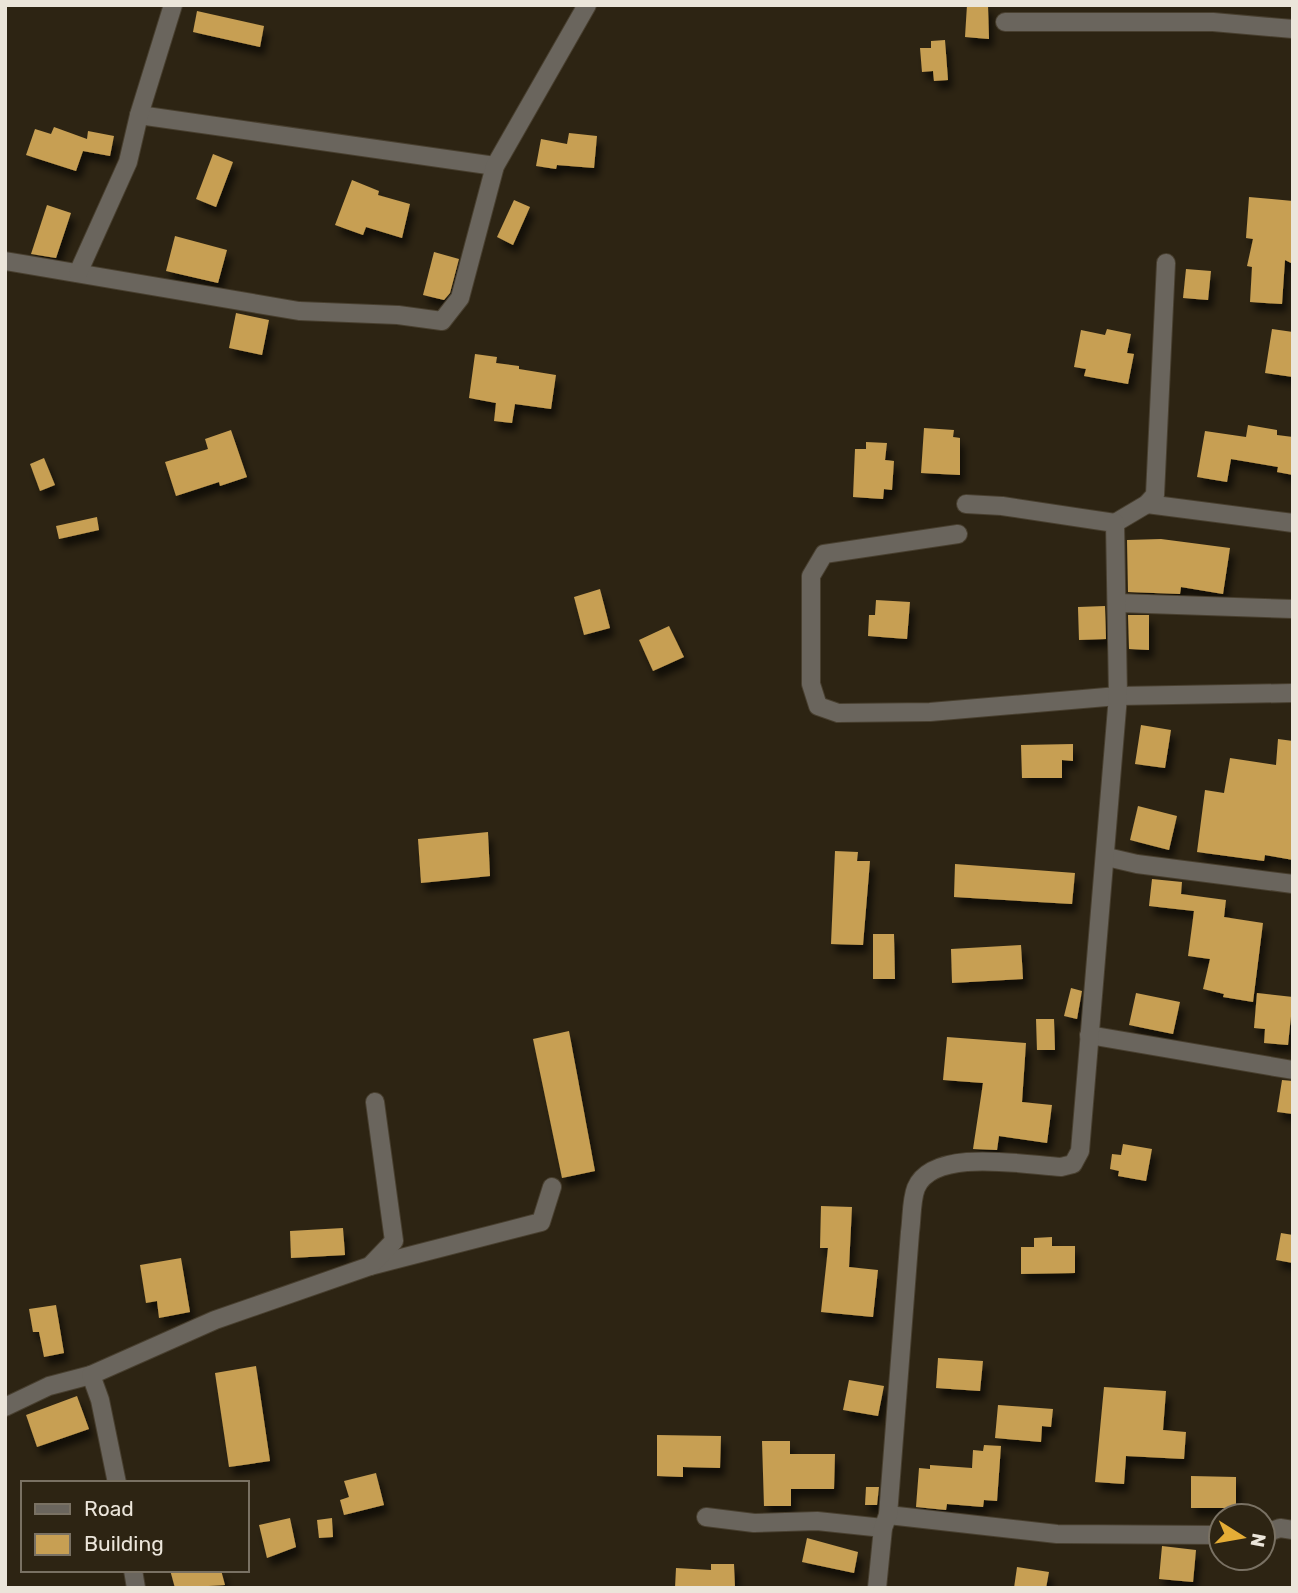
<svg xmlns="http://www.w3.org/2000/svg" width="1298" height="1593" font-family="Rubik,sans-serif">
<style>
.building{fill:#c79f53;filter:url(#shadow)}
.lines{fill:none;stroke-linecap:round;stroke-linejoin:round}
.minor-casing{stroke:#483f2f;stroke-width:20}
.minor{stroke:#6a655d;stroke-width:18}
</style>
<defs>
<filter id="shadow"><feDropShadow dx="4.5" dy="8" stdDeviation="3.5" flood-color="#0009"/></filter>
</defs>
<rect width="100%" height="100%" fill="#2d2413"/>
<g class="building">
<polygon points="967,5 988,5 989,39 965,37"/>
<polygon points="197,11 264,26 260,47 193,32"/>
<polygon points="945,40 948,80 934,81 933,71 922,72 920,48 931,48 931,41"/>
<polygon points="54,127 87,139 88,131 114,136 110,156 83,151 76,171 26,155 35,129 51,134"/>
<polygon points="569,133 597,136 594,168 557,165 556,169 536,166 541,139 567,144"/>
<polygon points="213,154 233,162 216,207 196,199"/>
<polygon points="352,180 379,191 378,195 410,204 402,238 366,227 363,235 335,225"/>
<polygon points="1249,197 1293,201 1293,264 1285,260 1282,304 1250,302 1252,267 1247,266 1253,239 1246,238"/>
<polygon points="514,200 530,207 513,245 497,237"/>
<polygon points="47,205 71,213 56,258 31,254"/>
<polygon points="175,236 227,250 218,283 166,271"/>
<polygon points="434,252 459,259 450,293 444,300 423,295"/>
<polygon points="1186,269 1211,271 1208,300 1183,298"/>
<polygon points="236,313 269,320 262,355 229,348"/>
<polygon points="1107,329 1131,334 1127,353 1134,354 1128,384 1084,376 1086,369 1074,367 1081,330 1105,335"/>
<polygon points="1272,329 1293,332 1293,377 1265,373"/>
<polygon points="475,354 497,357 496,363 519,366 519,369 556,375 551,409 515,404 512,423 494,421 496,403 469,398"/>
<polygon points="1248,425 1277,430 1277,435 1293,437 1293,475 1277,472 1278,467 1231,459 1227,482 1197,477 1205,431 1246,437"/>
<polygon points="924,428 954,430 953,437 960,438 960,475 921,473"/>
<polygon points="231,430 247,477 220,486 219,482 176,496 165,462 208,449 205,439"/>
<polygon points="866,442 887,443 885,460 894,461 892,490 884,489 883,499 853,497 855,449 866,449"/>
<polygon points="44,458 55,485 40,491 30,464"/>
<polygon points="97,517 99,530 59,539 56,526"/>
<polygon points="1161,539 1230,548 1223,594 1181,587 1180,594 1128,592 1127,540"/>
<polygon points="600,589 610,628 584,635 574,597"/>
<polygon points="876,600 910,602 907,639 868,636 869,615 875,615"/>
<polygon points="1105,606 1106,639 1079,640 1078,607"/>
<polygon points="1128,615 1149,615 1149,650 1129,649"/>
<polygon points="669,626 684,657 653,671 639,640"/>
<polygon points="1141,725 1171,730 1165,768 1135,764"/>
<polygon points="1278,739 1293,741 1293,860 1265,855 1264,861 1197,852 1205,790 1224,793 1230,758 1276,765"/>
<polygon points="1073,744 1073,761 1062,760 1062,778 1022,778 1021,745"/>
<polygon points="1138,806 1177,816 1169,850 1130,840"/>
<polygon points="488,832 490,876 421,883 418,839"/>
<polygon points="835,851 858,852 857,861 870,861 863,945 831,944"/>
<polygon points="955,864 1075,873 1072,904 954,897"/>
<polygon points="1152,879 1182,882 1181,894 1226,900 1224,917 1263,923 1253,1002 1223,997 1224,994 1203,989 1210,959 1188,956 1194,911 1149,906"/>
<polygon points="873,934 894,934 895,979 873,979"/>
<polygon points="1021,945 1023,979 952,983 951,949"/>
<polygon points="1071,988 1082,991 1077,1019 1064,1016"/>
<polygon points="1136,993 1180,1002 1173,1034 1129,1025"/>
<polygon points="1257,993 1293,997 1288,1045 1264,1043 1265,1029 1254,1028"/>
<polygon points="1036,1019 1054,1019 1055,1050 1037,1050"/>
<polygon points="569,1031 595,1171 562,1178 533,1039"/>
<polygon points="947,1037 1026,1043 1022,1102 1052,1105 1047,1143 999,1136 997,1150 973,1149 983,1083 943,1080"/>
<polygon points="1282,1080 1293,1081 1293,1114 1277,1112"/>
<polygon points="1123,1144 1152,1149 1146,1181 1118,1176 1119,1171 1110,1169 1112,1154 1121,1155"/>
<polygon points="821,1206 852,1207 849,1267 878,1270 873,1317 821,1312 828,1248 820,1248"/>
<polygon points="343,1228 345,1255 291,1258 290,1231"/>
<polygon points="1281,1233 1293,1235 1293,1263 1276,1260"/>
<polygon points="1052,1237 1052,1246 1075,1246 1075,1273 1021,1274 1021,1247 1034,1247 1034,1238"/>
<polygon points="181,1258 190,1312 159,1318 157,1301 146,1303 140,1265"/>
<polygon points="56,1305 64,1353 44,1357 39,1332 33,1332 29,1309"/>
<polygon points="938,1358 983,1361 980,1391 936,1388"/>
<polygon points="256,1366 270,1461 229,1467 215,1373"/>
<polygon points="849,1380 884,1386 878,1416 843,1410"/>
<polygon points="1104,1387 1166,1391 1163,1430 1186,1432 1184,1459 1126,1456 1124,1484 1095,1482"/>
<polygon points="77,1396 89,1429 37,1447 26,1415"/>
<polygon points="998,1405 1053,1409 1051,1427 1042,1426 1041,1442 995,1438"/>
<polygon points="657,1435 721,1436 720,1468 683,1467 683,1477 657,1476"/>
<polygon points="762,1441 790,1441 790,1454 835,1454 834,1489 791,1489 791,1506 764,1506"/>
<polygon points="984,1445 1001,1446 997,1501 984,1500 983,1507 947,1504 946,1510 916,1507 919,1468 930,1469 930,1465 972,1468 973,1450 983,1451"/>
<polygon points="376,1473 384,1505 344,1515 340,1500 349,1497 344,1481"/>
<polygon points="1191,1476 1236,1477 1236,1508 1191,1508"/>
<polygon points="866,1487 879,1487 877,1505 865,1505"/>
<polygon points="290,1518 296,1547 267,1558 259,1525"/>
<polygon points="332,1518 333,1537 319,1538 317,1520"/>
<polygon points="807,1538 858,1552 854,1573 802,1562"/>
<polygon points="1162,1546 1196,1550 1193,1582 1159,1579"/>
<polygon points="711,1564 734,1564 735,1588 675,1588 676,1568 711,1570"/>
<polygon points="1017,1567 1049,1572 1046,1588 1014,1588"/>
<polygon points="170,1570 221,1570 225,1585 175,1588"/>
</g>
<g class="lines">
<defs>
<g id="minor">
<polyline points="1005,22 1213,22 1293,29"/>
<polyline points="139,115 495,166"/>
<polyline points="5,261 299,311 398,315 442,321 460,298 495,166 587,5"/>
<polyline points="78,273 128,162 139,115 173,5"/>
<polyline points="1147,504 1293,523"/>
<polyline points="1115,523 1147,504 1155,495 1166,263"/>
<polyline points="958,534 824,554 811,576 811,684 818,706 838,713 930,712 1118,696 1293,693"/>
<polyline points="1118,603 1293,609"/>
<polyline points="1107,857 1137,864 1293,884"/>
<polyline points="1089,1035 1293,1070"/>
<polyline points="370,1266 541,1222 552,1187"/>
<polyline points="5,1407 49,1386 91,1375"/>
<polyline points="117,1483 100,1400 91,1375 215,1320 370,1266 394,1241 375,1102"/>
<polyline points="888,1515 1057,1534 1221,1535"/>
<polyline points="706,1517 754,1523 817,1521 883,1528"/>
<polyline points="1263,1534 1280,1528 1293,1530"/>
<polyline points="133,1570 136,1588"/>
<path d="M877 1588 883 1528 888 1515 910 1232C912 1219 911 1201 916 1188 933 1147 1025 1165 1061 1167L1073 1164 1080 1151 1118 696 1115 523 1002 506 966 504"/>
</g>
</defs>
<use href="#minor" class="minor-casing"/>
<use href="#minor" class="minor"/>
</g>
<rect width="1298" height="1593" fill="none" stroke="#ebe5da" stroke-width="14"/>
<rect x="21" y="1481" width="228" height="91" fill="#2d2413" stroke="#797163" stroke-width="2"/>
<rect x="35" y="1504" width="35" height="10" fill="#6a655d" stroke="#797163" stroke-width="2"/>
<text x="84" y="1516" font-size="21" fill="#ebe5da">Road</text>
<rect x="35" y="1534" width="35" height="21" fill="#c79f53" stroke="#797163" stroke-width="2"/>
<text x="84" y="1551" font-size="21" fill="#ebe5da">Building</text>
<g transform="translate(1242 1537) rotate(101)"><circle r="33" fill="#2d2413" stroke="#797163" stroke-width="2"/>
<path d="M0-5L12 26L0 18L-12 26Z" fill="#e5ad36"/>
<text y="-10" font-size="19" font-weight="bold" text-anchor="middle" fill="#ebe5da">N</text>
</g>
</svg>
